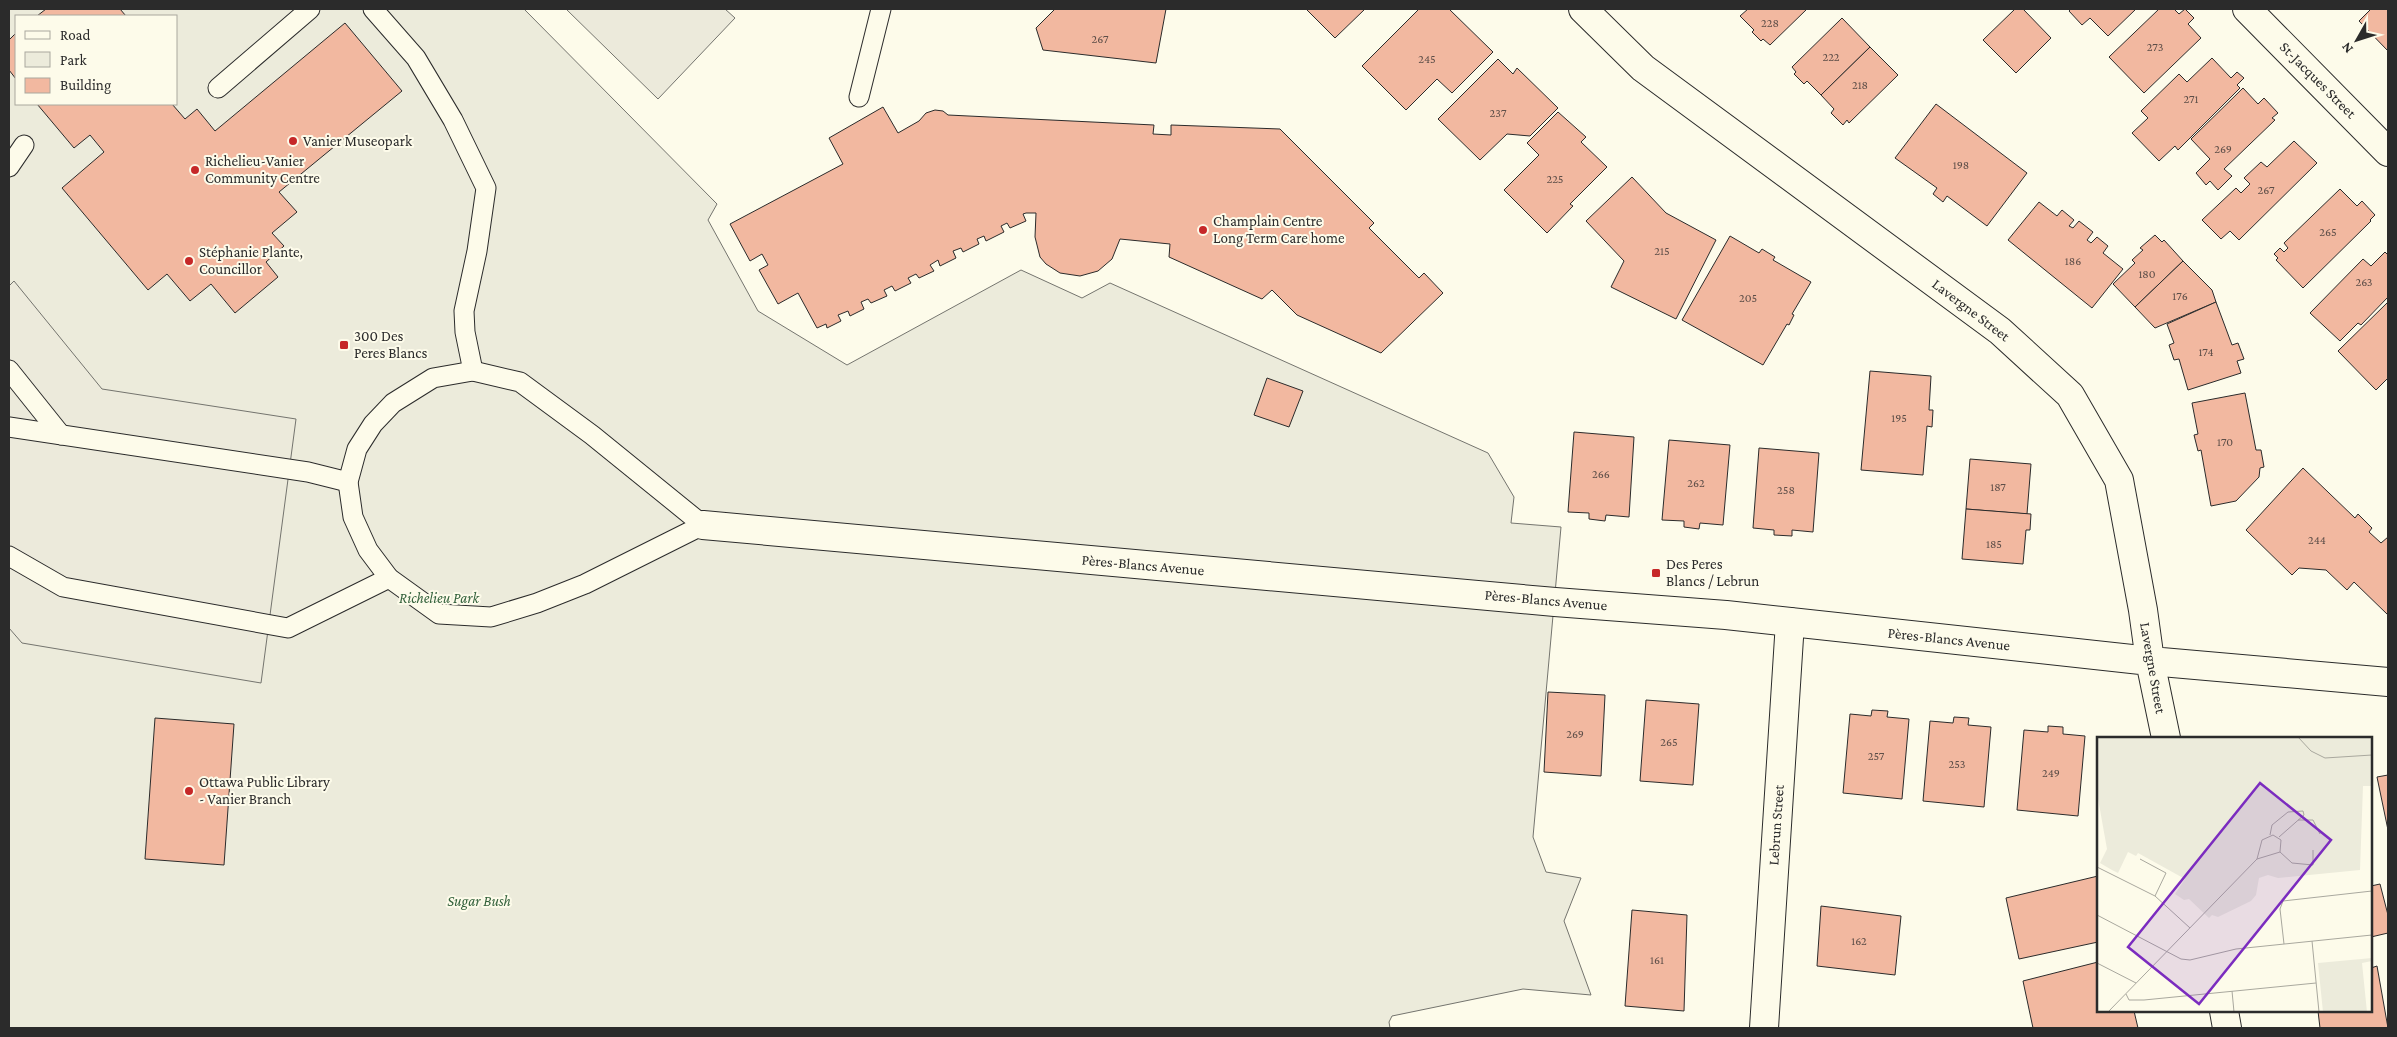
<svg xmlns="http://www.w3.org/2000/svg" width="2397" height="1037" font-family="'Crimson Pro',serif">
<style>
.green{fill:#ecebdb;stroke:#74746e;fill-rule:evenodd}
.parking{fill:#eceadb;stroke:#74746e}
.building{fill:#f2b8a0;stroke:#2b2b2b}
.lines{fill:none;stroke-linecap:round;stroke-linejoin:round}
.service-casing{stroke:#2b2b2b;stroke-width:21}
.minor-casing{stroke:#2b2b2b;stroke-width:30}
.tertiary-casing{stroke:#2b2b2b;stroke-width:30}
.service{stroke:#fdfbea;stroke-width:19}
.minor{stroke:#fdfbea;stroke-width:28}
.tertiary{stroke:#fdfbea;stroke-width:28}
.poi-dot{fill:#c62828;stroke:#fdfbea;stroke-width:2}
.labels{text-anchor:middle;stroke-width:4;stroke-linejoin:round;paint-order:stroke}
.number-label{font-size:12px;fill:#5d4e48}
.street-label{font-size:15px;fill:#2b2b2b;stroke:#fdfbea}
.poi-label{font-size:15px;fill:#2b2b2b;stroke:#fdfbea;text-anchor:start}
.park-label{font-size:15px;font-style:italic;fill:#34623c;stroke:#fdfbea}
.inset-road{fill:none;stroke:#a9a89e;stroke-width:1}
.view{fill:#7b2cbf;fill-opacity:0.15;stroke:#7b2cbf;stroke-width:2.5}
.inset-edge{fill:none;stroke:#2b2b2b;stroke-width:2.5}
</style>
<rect width="100%" height="100%" fill="#fdfbea"/>
<path class="green" d="M9 9H524L717 204 708 220 758 311 847 365 1021 270 1082 298 1110 283 1488 453 1514 497 1511 523 1561 527 1533 837 1546 872 1581 878 1564 921 1591 995 1523 989 1392 1016 1389 1022 1390 1028H9ZM16 16H176V104H16Z"/>
<g class="parking">
<polygon points="566,9 725,9 735,18 658,99"/>
<polygon points="14,281 102,389 296,419 261,683 22,643 9,628 9,286"/>
</g>
<g class="building">
<polygon points="46,9 120,9 126,16 37,16"/>
<polygon points="1055,9 1166,9 1156,63 1043,50 1036,28"/>
<polygon points="1306,9 1365,9 1335,38"/>
<polygon points="1419,9 1449,9 1493,52 1452,93 1437,79 1406,110 1362,66"/>
<polygon points="1748,9 1807,9 1770,45 1763,39 1761,41 1752,32 1754,30 1740,16"/>
<polygon points="2015,9 2023,9 2051,38 2016,73 1983,40"/>
<polygon points="2071,9 2136,9 2108,36 2090,18 2082,25 2069,11"/>
<polygon points="2159,9 2174,9 2179,14 2185,9 2194,18 2188,24 2201,38 2144,93 2109,57"/>
<polygon points="2371,9 2388,9 2388,51 2359,21"/>
<polygon points="1842,18 1870,47 1821,95 1807,81 1804,84 1794,74 1796,72 1792,67"/>
<polygon points="345,23 402,91 279,192 297,212 272,233 284,246 266,262 278,277 235,313 211,284 190,301 167,274 148,290 62,188 104,152 90,135 74,148 37,104 172,104 185,119 197,109 215,131"/>
<polygon points="16,33 16,79 9,70 9,40"/>
<polygon points="1870,47 1898,75 1849,123 1847,120 1843,125 1831,113 1834,109 1821,95"/>
<polygon points="2212,58 2231,78 2237,72 2244,78 2237,85 2240,88 2178,150 2175,146 2159,161 2132,133 2148,118 2141,111 2179,74 2187,82"/>
<polygon points="1498,59 1513,74 1517,68 1558,108 1530,136 1507,134 1480,160 1438,119"/>
<polygon points="2243,88 2258,104 2264,98 2278,113 2272,118 2275,120 2224,169 2232,176 2218,190 2210,181 2206,185 2196,173 2210,159 2191,139"/>
<polygon points="1936,104 2027,173 1987,226 1947,196 1943,202 1933,194 1937,188 1895,158"/>
<polygon points="883,107 898,133 919,121 926,113 935,110 943,111 948,115 1154,125 1153,134 1171,135 1171,125 1280,129 1374,223 1369,228 1419,278 1424,273 1443,293 1381,353 1297,315 1272,290 1262,299 1169,257 1170,244 1120,239 1112,259 1098,271 1080,276 1060,273 1046,264 1040,257 1035,237 1036,213 1026,213 1023,214 1026,221 1010,228 1007,223 1001,226 1004,232 986,241 984,236 977,239 979,244 963,252 961,248 953,251 956,258 940,266 938,260 930,265 934,271 919,278 916,274 908,278 911,283 895,291 892,286 884,290 887,296 871,303 868,299 861,302 864,309 850,316 848,311 838,315 841,321 827,328 826,324 817,328 798,293 778,304 759,270 768,265 762,254 750,261 730,224 843,164 829,138"/>
<polygon points="1558,112 1586,137 1581,142 1607,167 1570,204 1573,206 1547,233 1504,190 1539,155 1527,143"/>
<polygon points="2294,141 2317,163 2239,240 2230,231 2221,239 2202,220 2236,188 2241,193 2250,184 2244,178 2261,162 2267,167"/>
<polygon points="1632,177 1666,213 1716,240 1676,319 1611,287 1624,261 1586,221"/>
<polygon points="2340,189 2357,206 2362,201 2375,215 2370,220 2371,221 2303,288 2276,260 2278,258 2274,254 2280,248 2284,252 2288,248 2284,243"/>
<polygon points="2039,202 2057,216 2062,210 2074,220 2069,226 2073,228 2079,221 2093,232 2087,240 2091,243 2097,237 2108,246 2103,253 2123,269 2092,308 2008,240"/>
<polygon points="2155,235 2162,242 2164,240 2183,261 2135,307 2113,284 2135,263 2132,260 2143,250 2140,248"/>
<polygon points="1730,236 1759,253 1762,249 1775,257 1773,260 1811,282 1792,314 1794,315 1789,325 1787,324 1763,365 1682,320"/>
<polygon points="2385,252 2388,255 2388,297 2361,325 2358,323 2340,341 2310,313 2363,259 2371,266"/>
<polygon points="2183,261 2212,290 2216,302 2155,328 2135,307"/>
<polygon points="2216,302 2232,345 2238,343 2244,359 2237,361 2241,373 2188,390 2179,359 2174,360 2169,345 2174,343 2167,324"/>
<polygon points="2388,302 2388,378 2376,390 2338,351"/>
<polygon points="1870,371 1931,376 1929,410 1933,410 1932,427 1927,426 1923,475 1861,470"/>
<polygon points="1267,378 1303,391 1289,427 1254,415"/>
<polygon points="2245,393 2256,450 2261,450 2264,467 2260,468 2259,477 2236,501 2211,506 2201,450 2198,451 2194,435 2198,434 2192,403"/>
<polygon points="1574,432 1634,437 1629,517 1606,515 1605,521 1589,519 1589,513 1568,512"/>
<polygon points="1669,440 1730,445 1723,525 1700,523 1699,529 1684,527 1684,521 1662,520"/>
<polygon points="1759,448 1819,453 1813,532 1792,530 1792,536 1774,535 1774,530 1753,528"/>
<polygon points="1970,459 2031,464 2027,514 1966,509"/>
<polygon points="2303,468 2355,518 2358,514 2372,528 2369,532 2381,543 2388,537 2388,615 2354,582 2347,590 2326,570 2299,568 2292,575 2246,530"/>
<polygon points="1966,509 2031,514 2030,530 2026,530 2023,564 1962,559"/>
<polygon points="1548,692 1605,695 1601,776 1544,772"/>
<polygon points="1646,700 1699,704 1693,785 1640,781"/>
<polygon points="1872,710 1888,711 1887,717 1909,719 1902,799 1843,793 1850,714 1871,716"/>
<polygon points="1954,717 1969,718 1968,725 1991,727 1984,807 1923,801 1930,721 1953,723"/>
<polygon points="155,718 234,724 224,865 145,859"/>
<polygon points="2048,726 2063,727 2063,734 2085,736 2078,816 2017,810 2024,730 2048,732"/>
<polygon points="2388,775 2388,830 2377,777"/>
<polygon points="2098,876 2098,942 2019,959 2006,898"/>
<polygon points="2380,884 2388,915 2388,933 2371,937 2371,886"/>
<polygon points="1821,906 1901,916 1895,975 1817,966"/>
<polygon points="1632,910 1687,915 1684,1011 1625,1006"/>
<polygon points="2098,962 2098,1011 2134,1011 2138,1028 2033,1028 2023,981"/>
<polygon points="2377,966 2388,1028 2320,1028 2318,1011 2371,1011 2371,968"/>
</g>
<g class="lines">
<defs>
<g id="service">
<polyline points="373,9 416,58 453,120 486,188 477,251 464,311 465,332 473,371"/>
<polyline points="218,88 310,9"/>
<polyline points="859,97 881,9"/>
<polyline points="9,167 24,145"/>
<polyline points="9,370 61,435"/>
<polygon points="473,371 520,382 592,435 703,525 585,584 537,603 491,617 439,614 389,578 368,550 353,517 348,482 357,449 373,424 393,403 433,378"/>
<polyline points="9,427 308,472 348,482"/>
<polyline points="9,556 63,587 288,628 389,578"/>
</g>
<g id="minor">
<polyline points="2247,9 2388,152"/>
<polyline points="703,525 1555,602 1726,615 2150,661 2166,738"/>
<polyline points="2224,1011 2227,1028"/>
<polyline points="1764,1028 1790,622"/>
</g>
<polyline id="tertiary" points="1583,9 1643,68 2000,331 2070,395 2119,480 2143,610 2150,661 2388,682"/>
</defs>
<use href="#service" class="service-casing"/>
<use href="#minor" class="minor-casing"/>
<use href="#tertiary" class="tertiary-casing"/>
<use href="#service" class="service"/>
<use href="#minor" class="minor"/>
<use href="#tertiary" class="tertiary"/>
</g>
<g class="poi-dot">
<circle cx="293" cy="141" r="5"/>
<circle cx="195" cy="170" r="5"/>
<circle cx="1203" cy="230" r="5"/>
<circle cx="189" cy="261" r="5"/>
<rect x="339" y="340" width="10" height="10" rx="2.5"/>
<rect x="1651" y="568" width="10" height="10" rx="2.5"/>
<circle cx="189" cy="791" r="5"/>
</g>
<g class="labels">
<g class="number-label">
<text x="1770" y="27">228</text>
<text x="1100" y="43">267</text>
<text x="2155" y="51">273</text>
<text x="1831" y="61">222</text>
<text x="1427" y="63">245</text>
<text x="1860" y="89">218</text>
<text x="2191" y="103">271</text>
<text x="1498" y="117">237</text>
<text x="2223" y="153">269</text>
<text x="1961" y="169">198</text>
<text x="1555" y="183">225</text>
<text x="2266" y="194">267</text>
<text x="2328" y="236">265</text>
<text x="1662" y="255">215</text>
<text x="2073" y="265">186</text>
<text x="2147" y="278">180</text>
<text x="2364" y="286">263</text>
<text x="2180" y="300">176</text>
<text x="1748" y="302">205</text>
<text x="2206" y="356">174</text>
<text x="1899" y="422">195</text>
<text x="2225" y="446">170</text>
<text x="1601" y="478">266</text>
<text x="1696" y="487">262</text>
<text x="1998" y="491">187</text>
<text x="1786" y="494">258</text>
<text x="2317" y="544">244</text>
<text x="1994" y="548">185</text>
<text x="1575" y="738">269</text>
<text x="1669" y="746">265</text>
<text x="1876" y="760">257</text>
<text x="1957" y="768">253</text>
<text x="2051" y="777">249</text>
<text x="1859" y="945">162</text>
<text x="1657" y="964">161</text>
</g>
<g class="street-label">
<text transform="translate(2318 80) rotate(45)" y="5">St-Jacques Street</text>
<text transform="translate(1971 310) rotate(37)" y="5">Lavergne Street</text>
<text transform="translate(1143 565) rotate(5)" y="5">Pères-Blancs Avenue</text>
<text transform="translate(1546 600) rotate(5)" y="5">Pères-Blancs Avenue</text>
<text transform="translate(1949 639) rotate(6)" y="5">Pères-Blancs Avenue</text>
<text transform="translate(2153 668) rotate(80)" y="5">Lavergne Street</text>
<text transform="translate(1776 825) rotate(-86)" y="5">Lebrun Street</text>
</g>
<g class="poi-label">
<text x="303" y="146">Vanier Museopark</text>
<text x="205" y="166">Richelieu-Vanier<tspan x="205" dy="17">Community Centre</tspan></text>
<text x="1213" y="226">Champlain Centre<tspan x="1213" dy="17">Long Term Care home</tspan></text>
<text x="199" y="257">Stéphanie Plante,<tspan x="199" dy="17">Councillor</tspan></text>
<text x="354" y="341">300 Des<tspan x="354" dy="17">Peres Blancs</tspan></text>
<text x="1666" y="569">Des Peres<tspan x="1666" dy="17">Blancs / Lebrun</tspan></text>
<text x="199" y="787">Ottawa Public Library<tspan x="199" dy="17">- Vanier Branch</tspan></text>
</g>
<g class="park-label">
<text x="439" y="603">Richelieu Park</text>
<text x="479" y="906">Sugar Bush</text>
</g>
</g>
<g transform="translate(2097 737)">
<rect width="275" height="275" fill="#fdfbea"/>
<path d="M0 0H275V49H266L263 133 181 141 171 138 162 141 159 158 154 164 121 180 115 178 112 181 92 162 87 163 78 157 88 142 41 116 39 119 31 115 21 136 15 133 3 126 10 112 0 56ZM275 221V224L265 226 270 275H226L221 226Z" fill="#ecebdb"/>
<path class="inset-road" d="M201 0 214 14 228 21 275 18M201 83H216L223 97M173 98 175 88 191 75 206 74 207 78 182 100M176 98 184 103 183 115 160 122 165 103ZM183 115 195 126 216 128V113M43 122 69 136 58 159M0 130 58 159 93 191M0 178 84 222 93 223 139 212 275 198M215 204 222 275M187 207 183 172 186 164 275 154M0 226 39 246M135 254 137 275M29 257 32 263H47L219 246M11 275 160 122"/>
<path class="view" d="M163 46 234 103 102 267 31 210Z"/>
<rect width="275" height="275" class="inset-edge"/>
</g>
<rect width="2397" height="1037" fill="none" stroke="#2b2b2b" stroke-width="20"/>
<rect x="15" y="15" width="162" height="90" fill="#fdfbea" stroke="#a9a89e"/>
<rect x="25" y="31" width="25" height="8" fill="#fdfbea" stroke="#a9a89e"/>
<text x="60" y="40" font-size="15" fill="#2b2b2b">Road</text>
<rect x="25" y="52" width="25" height="15" fill="#ecebdb" stroke="#a9a89e"/>
<text x="60" y="65" font-size="15" fill="#2b2b2b">Park</text>
<rect x="25" y="78" width="25" height="15" fill="#f2b8a0" stroke="#a9a89e"/>
<text x="60" y="90" font-size="15" fill="#2b2b2b">Building</text>
<g transform="translate(2357 40) rotate(231)" stroke="#fdfbea" stroke-width="4" paint-order="stroke">
<path d="M0-4L9 19L0 12L-9 19Z" fill="#2b2b2b"/>
<text y="-8" font-size="14" font-weight="bold" text-anchor="middle" fill="#2b2b2b">N</text>
</g>
</svg>
